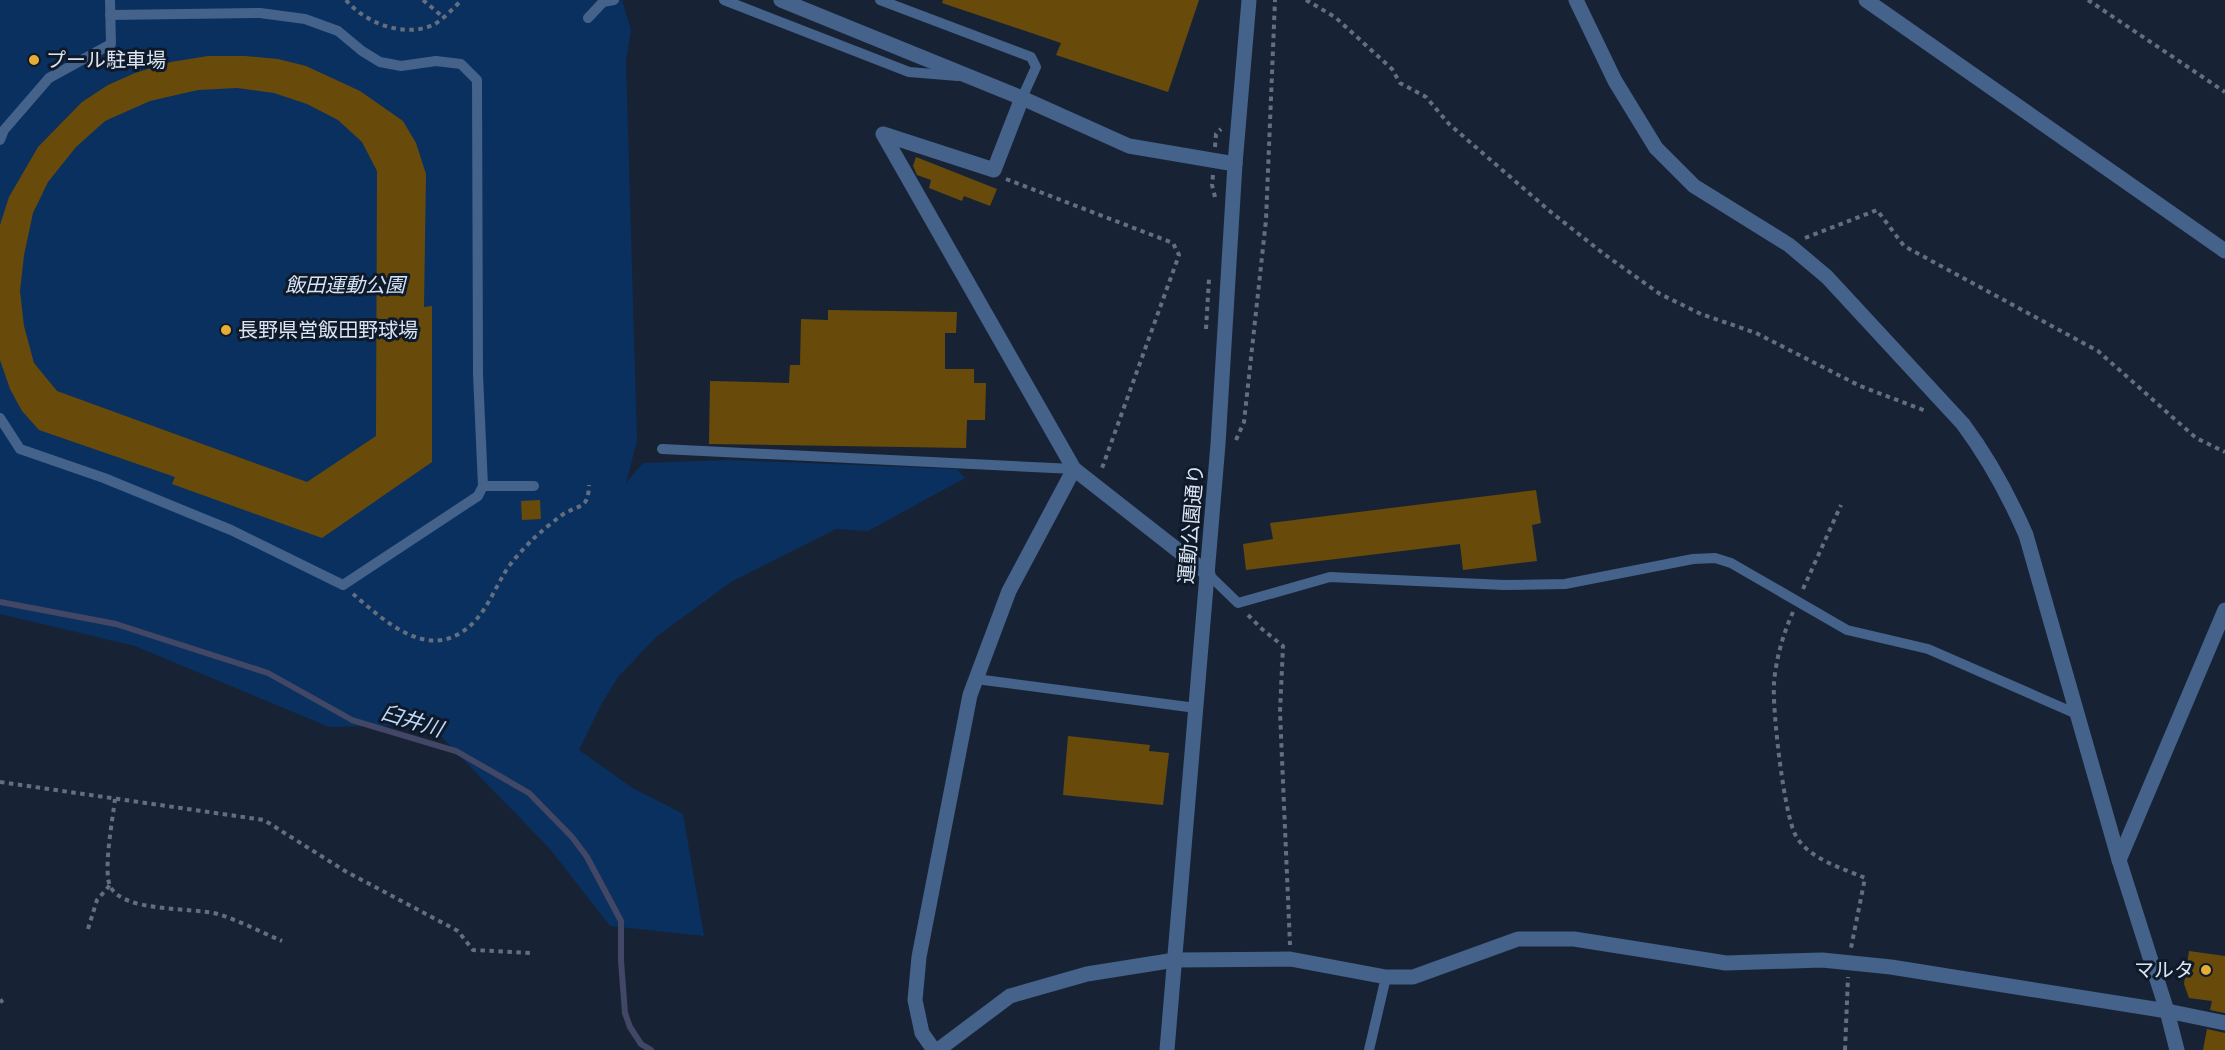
<svg xmlns="http://www.w3.org/2000/svg" width="2225" height="1050" font-family="Georgia,'Noto Sans JP',serif">
<style>
.green{fill:#09305f}
.lines{fill:none;stroke-linecap:round;stroke-linejoin:round}
.stream{stroke:#424765;stroke-width:6}
.building{fill:#684b0b;fill-rule:evenodd}
.path{stroke:#646e7e;stroke-width:4;stroke-dasharray:4.5 4.5;stroke-linecap:butt}
.service{stroke:#44628a;stroke-width:10}
.minor{stroke:#44628a;stroke-width:15}
.tertiary{stroke:#44628a;stroke-width:15}
.poi-dot{fill:#e6ad36;stroke:#0e1a2a;stroke-width:2}
.labels{text-anchor:middle;stroke-width:6;stroke-linejoin:round;paint-order:stroke}
.poi-label{font-size:20px;fill:#dbe4f0;stroke:#0e1a2a;text-anchor:start}
.park-label{font-size:20px;font-style:italic;fill:#d6e3f4;stroke:#0e1a2a}
.street-label{font-size:20px;fill:#dbe4f0;stroke:#0e1a2a}
.water-label{font-size:21px;font-style:italic;fill:#c0d9fb;stroke:#0e1a2a}
</style>
<rect width="100%" height="100%" fill="#172335"/>
<polygon class="green" points="0,0 622,0 631,30 626,61 637,441 626,483 643,463 727,460 957,469 965,478 868,531 836,529 731,582 656,637 618,677 602,703 579,750 631,787 683,814 704,936 610,926 550,849 430,725 329,727 135,646 0,614"/>
<g class="lines">
<polyline class="stream" points="0,602 116,624 268,673 352,720 456,751 529,793 572,837 587,857 621,921 621,961 625,1013 630,1027 641,1044 651,1050"/>
</g>
<g class="building">
<polygon points="943,0 1199,0 1168,92 1056,55 1061,43 942,3"/>
<path d="M208 56H245L278 59 306 66 360 91 403 121 416 143 426 174 424 307 432 306V462L322 538 172 484 175 477 39 430 22 411 10 389 0 360V225L9 197 38 147 82 102 108 85 135 73 171 62ZM237 88 274 93 307 104 338 120 362 142 377 171 376 436 307 482 57 391 34 363 24 326 20 291 24 255 33 213 48 182 76 147 105 121 150 101 198 90Z"/>
<polygon points="916,157 997,189 990,206 964,196 962,201 929,188 931,180 917,175 913,166"/>
<polygon points="828,310 957,312 956,333 945,333 945,369 974,369 974,383 986,383 985,420 967,420 966,448 709,444 710,381 789,383 790,365 800,365 801,319 828,320"/>
<polygon points="1536,490 1541,523 1532,525 1537,561 1463,570 1460,544 1246,570 1243,544 1273,539 1270,523"/>
<polygon points="540,500 541,519 522,520 521,501"/>
<polygon points="1068,736 1150,745 1149,751 1169,753 1163,805 1063,795"/>
<polygon points="2189,951 2225,956 2225,1013 2210,1010 2212,1001 2189,998 2184,984"/>
<polygon points="2207,1029 2225,1033 2225,1050 2203,1050"/>
</g>
<g class="lines">
<g class="path">
<path d="M346 0C365 23 404 38 433 25 443 20 453 8 462 0"/>
<polyline points="423,0 443,17"/>
<polyline points="1306,0 1335,17 1392,69 1400,83 1426,97 1449,124 1552,213 1604,254 1660,294 1701,314 1756,333 1860,386 1926,411"/>
<polyline points="2088,0 2225,92"/>
<polyline points="1215,147 1216,134 1221,129"/>
<polyline points="1213,175 1212,185 1215,197"/>
<polyline points="1006,179 1173,243 1179,255 1101,471"/>
<polyline points="1805,238 1877,210 1904,246 2098,351 2196,438 2225,452"/>
<polyline points="1206,329 1209,279"/>
<polyline points="1236,440 1244,422 1266,220 1275,0"/>
<polyline points="1803,589 1841,505"/>
<path d="M353 594C387 623 432 666 475 621 487 608 495 589 504 574 511 562 523 549 533 539 538 534 561 515 565 513 582 504 588 508 589 485"/>
<path d="M1793 612C1783 634 1776 659 1774 683 1772 708 1784 816 1796 836 1809 859 1842 868 1865 878L1851 948"/>
<polyline points="1248,615 1262,629 1283,646 1280,712 1290,945"/>
<polyline points="0,782 264,820 345,871 458,931 473,950 532,953"/>
<path d="M115 799C113 817 103 870 110 886 123 913 192 907 218 914 240 921 261 932 282 941"/>
<polyline points="88,929 97,900 110,885"/>
<polyline points="0,1002 3,1000"/>
<polyline points="1845,1050 1848,977"/>
</g>
<g class="service">
<polyline points="724,0 909,72 958,76"/>
<polyline points="880,0 1031,57 1036,67 1022,98"/>
<polyline points="588,18 603,2 614,0"/>
<polyline points="0,140 4,130 49,78 111,44 110,0"/>
<polyline points="0,418 20,449 104,478 231,530 343,585 478,496 483,486 478,374 477,80 461,64 436,61 401,66 380,62 362,51 338,31 305,19 260,13 110,15"/>
<polyline points="662,449 1074,469"/>
<polyline points="483,486 534,486"/>
<polyline points="1208,574 1238,603 1330,577 1504,585 1565,584 1693,559 1715,558 1731,563 1847,630 1928,649 2079,715"/>
<polyline points="976,679 1196,708"/>
<polyline points="1369,1050 1386,977"/>
</g>
<g class="minor">
<path d="M1576 0 1615 81 1656 148 1694 186 1789 245 1827 277 1963 424C1989 459 2009 496 2026 535L2119 860 2167 1011 2177 1050"/>
<polyline points="1866,0 2225,251"/>
<polyline points="1022,98 994,170 883,134 1074,469 1208,574"/>
<polyline points="2119,860 2225,610"/>
<polyline points="934,1050 922,1033 915,1000 919,957 970,695 1009,591 1074,469"/>
<polyline points="938,1050 1010,996 1087,974 1175,960 1290,959 1386,977 1413,977 1518,939 1574,939 1726,963 1822,960 1891,967 2167,1011 2225,1023"/>
</g>
<g class="tertiary">
<polyline points="781,0 1022,98 1129,146 1235,164"/>
<polyline points="1167,1050 1218,444 1235,164 1249,0"/>
</g>
</g>
<g class="poi-dot">
<circle cx="34" cy="60" r="6"/>
<circle cx="226" cy="330" r="6"/>
<circle cx="2206" cy="970" r="6"/>
</g>
<g class="labels">
<g class="poi-label">
<text x="46" y="67">プール駐車場</text>
<text x="238" y="337">長野県営飯田野球場</text>
<text x="2194" y="977" text-anchor="end">マルタ</text>
</g>
<g class="park-label">
<text x="345" y="292">飯田運動公園</text>
</g>
<g class="street-label">
<text transform="translate(1191 524) rotate(-85)" y="7">運動公園通り</text>
</g>
<g class="water-label">
<text transform="translate(412 721) rotate(17)" y="7">臼井川</text>
</g>
</g>
</svg>
